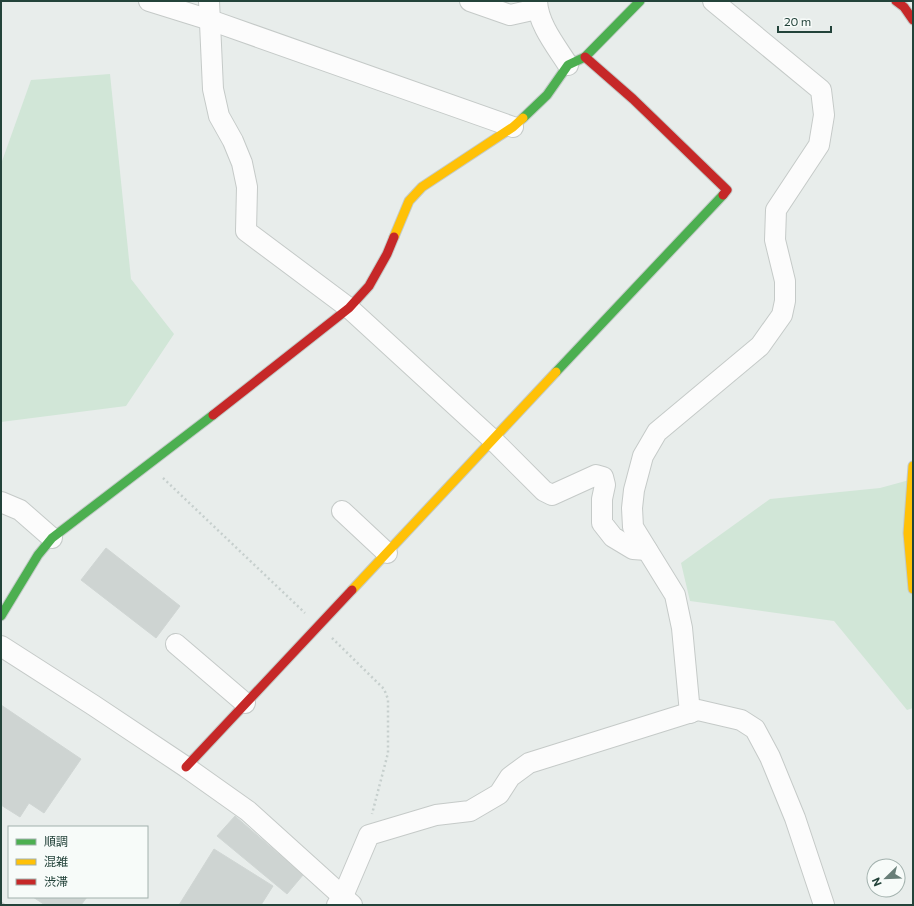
<svg xmlns="http://www.w3.org/2000/svg" width="914" height="906" font-family="Commissioner,'Noto Sans JP',sans-serif">
<style>
.green{fill:#d1e6d7}
.building{fill:#ced4d2;stroke:#d0d6d4}
.lines{fill:none;stroke-linecap:round;stroke-linejoin:round}
.street-casing{stroke:#c5cac8;stroke-width:22}
.fast-casing{stroke:#c3cbc8;stroke-width:11}
.slow-casing{stroke:#c3cbc8;stroke-width:11}
.jam-casing{stroke:#c3cbc8;stroke-width:11}
.path{stroke:#c6cfcd;stroke-width:2.5;stroke-dasharray:2 3;stroke-linecap:butt}
.street{stroke:#fcfcfc;stroke-width:20}
.fast{stroke:#4caf50;stroke-width:9}
.slow{stroke:#ffc107;stroke-width:9}
.jam{stroke:#c62828;stroke-width:9}
.rail{stroke:#c9cdcc;stroke-width:3;stroke-dasharray:8 4;stroke-linecap:butt}
</style>
<rect width="100%" height="100%" fill="#e8edeb"/>
<g class="green">
<polygon points="110,74 131,279 174,334 126,406 1,422 1,164 31,80"/>
<polygon points="913,479 913,708 907,710 834,621 690,601 681,563 770,499 880,488"/>
</g>
<g class="building">
<polygon points="106,548 180,606 156,638 81,580"/>
<polygon points="1,705 81,759 44,813 29,803 20,817 1,805"/>
<polygon points="235,816 303,875 287,894 217,836"/>
<polygon points="214,849 273,886 261,905 179,905"/>
<polygon points="33,897 87,897 81,905 45,905"/>
</g>
<g class="lines">
<defs>
<g id="street">
<polyline points="149,1 210,20 513,127"/>
<polyline points="209,1 213,89 219,116 233,141 242,163 247,187 246,231 349,308 493,440 544,491 552,495 596,475 603,477 605,485 602,499 602,523 613,537 633,549 647,550"/>
<polyline points="470,1 510,15 537,9"/>
<path d="M537 1C538 24 556 46 568 65"/>
<polyline points="1,502 20,510 52,538"/>
<polyline points="342,511 387,553"/>
<polyline points="176,644 245,703"/>
<polyline points="1,646 93,705 186,767 248,811 352,905"/>
<polyline points="690,713 682,628 675,595 633,527 632,508 634,490 643,456 657,432 760,346 782,315 785,301 785,281 775,240 776,210 819,145 824,115 821,90 713,1"/>
<polyline points="337,905 343,896 369,835 436,815 470,811 499,794 510,777 529,763 698,710 741,720 755,729 770,757 795,818 824,905"/>
</g>
<g id="fast">
<polyline points="523,118 547,95 568,65 585,57 640,1"/>
<polyline points="556,372 723,195"/>
<polyline points="1,616 38,555 52,538 213,415"/>
</g>
<g id="slow">
<polyline points="394,237 409,201 422,187 513,127 523,118"/>
<polyline points="913,466 908,533 913,589"/>
<polyline points="352,590 556,372"/>
</g>
<g id="jam">
<polyline points="896,1 904,7 913,20"/>
<polyline points="585,57 633,99 727,190 723,195"/>
<polyline points="213,415 349,308 369,286 387,254 394,237"/>
<polyline points="186,767 352,590"/>
</g>
</defs>
<use href="#street" class="street-casing"/>
<use href="#fast" class="fast-casing"/>
<use href="#slow" class="slow-casing"/>
<use href="#jam" class="jam-casing"/>
<g class="path">
<polyline points="163,478 305,613"/>
<polyline points="332,638 384,689 388,699 388,753 372,814"/>
</g>
<use href="#street" class="street"/>
<use href="#fast" class="fast"/>
<use href="#slow" class="slow"/>
<use href="#jam" class="jam"/>
<polyline class="rail" points="1,903 4,905"/>
</g>
<rect width="914" height="906" fill="none" stroke="#23433a" stroke-width="4"/>
<rect x="8" y="826" width="140" height="72" fill="#f7fbf9" stroke="#a2b1ad"/>
<rect x="16" y="839" width="20" height="6" fill="#4caf50" stroke="#a2b1ad"/>
<text x="44" y="846" font-size="12" fill="#23433a">順調</text>
<rect x="16" y="859" width="20" height="6" fill="#ffc107" stroke="#a2b1ad"/>
<text x="44" y="866" font-size="12" fill="#23433a">混雑</text>
<rect x="16" y="879" width="20" height="6" fill="#c62828" stroke="#a2b1ad"/>
<text x="44" y="886" font-size="12" fill="#23433a">渋滞</text>
<g transform="translate(886 878) rotate(247)"><circle r="19" fill="#f7fbf9" stroke="#a2b1ad"/>
<path d="M0-3L7 15L0 10L-7 15Z" fill="#687e78"/>
<text y="-6" font-size="11" font-weight="bold" text-anchor="middle" fill="#23433a">N</text>
</g>
<path d="M778 26v6h53v-6" fill="none" stroke="#23433a" stroke-width="2"/>
<text x="784" y="26" font-size="12" fill="#23433a" stroke="#f7fbf9" stroke-width="3" paint-order="stroke">20 m</text>
</svg>
